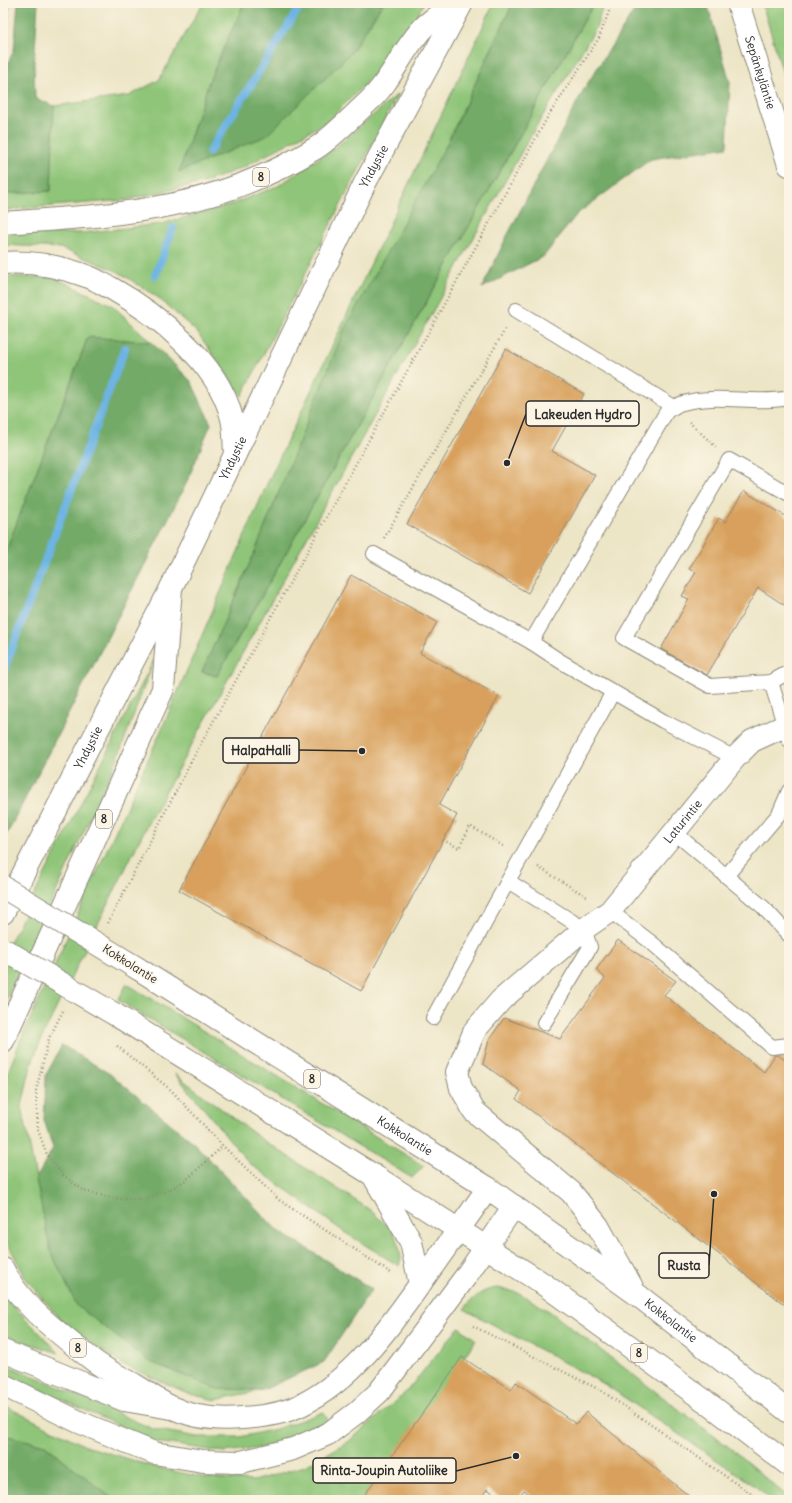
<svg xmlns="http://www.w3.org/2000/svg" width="792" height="1503" font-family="Delius,sans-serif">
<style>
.green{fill:#8fc578;stroke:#5d7852}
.forest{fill:#73aa68;stroke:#4f6a4a}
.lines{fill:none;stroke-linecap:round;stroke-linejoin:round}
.stream{stroke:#6db4e4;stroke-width:8}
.building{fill:#d8a05b}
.lane-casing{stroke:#8c8878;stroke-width:16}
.street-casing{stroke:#8c8878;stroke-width:24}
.secondary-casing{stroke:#8c8878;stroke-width:24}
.primary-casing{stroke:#8c8878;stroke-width:24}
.highway-casing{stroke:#8c8878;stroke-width:24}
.path{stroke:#8c8878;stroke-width:2.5;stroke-dasharray:1 3;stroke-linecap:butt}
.lane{stroke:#fff;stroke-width:14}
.street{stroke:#fff;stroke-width:22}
.secondary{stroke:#fff;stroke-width:22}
.primary{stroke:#fff;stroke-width:22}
.highway{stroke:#fff;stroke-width:22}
.primary-bridge-casing{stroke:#8c8878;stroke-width:24;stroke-linecap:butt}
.highway-bridge-casing{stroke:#8c8878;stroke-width:24;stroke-linecap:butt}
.primary-bridge{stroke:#fff;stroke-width:22}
.highway-bridge{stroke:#fff;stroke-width:22}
.labels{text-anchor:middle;stroke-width:3;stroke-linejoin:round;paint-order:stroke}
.shield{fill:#fcf5e5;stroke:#6a6863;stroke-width:1}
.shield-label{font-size:11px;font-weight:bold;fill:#2b2b2b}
.street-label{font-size:12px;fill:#2b2b2b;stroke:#fcf5e5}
.leader{fill:none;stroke:#2b2b2b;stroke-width:1.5}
.callout-dot{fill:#2b2b2b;stroke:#fcf5e5;stroke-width:1.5}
.callout{fill:#fcf5e5;stroke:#2b2b2b;stroke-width:1.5}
.callout-label{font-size:13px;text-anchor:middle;font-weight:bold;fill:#2b2b2b}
</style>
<rect width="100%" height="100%" fill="#fcf5e5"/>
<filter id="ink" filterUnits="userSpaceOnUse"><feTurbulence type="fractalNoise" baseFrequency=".025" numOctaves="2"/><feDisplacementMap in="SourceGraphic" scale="8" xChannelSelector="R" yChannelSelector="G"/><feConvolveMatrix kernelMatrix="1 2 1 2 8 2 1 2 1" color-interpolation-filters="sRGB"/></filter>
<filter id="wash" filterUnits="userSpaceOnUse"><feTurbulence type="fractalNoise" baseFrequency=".012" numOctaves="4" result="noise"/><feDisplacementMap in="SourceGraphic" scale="16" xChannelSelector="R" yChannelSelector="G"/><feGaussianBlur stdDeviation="0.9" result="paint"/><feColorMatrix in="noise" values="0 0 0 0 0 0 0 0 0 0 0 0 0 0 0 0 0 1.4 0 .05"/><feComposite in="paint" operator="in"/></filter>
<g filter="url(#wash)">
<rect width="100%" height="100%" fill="#ece5c6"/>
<g class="green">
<polygon points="203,3 244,3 210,79 179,172 350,54 383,3 424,3 414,20 371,78 327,122 244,167 206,182 126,200 3,210 3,194 51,191 54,106 129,96 159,80"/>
<polygon points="494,3 513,3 254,554 202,672 217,676 594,3 604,3 596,28 527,142 148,823 43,1035 31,1065 22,1106 50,1250 217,1389 263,1390 215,1400 190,1394 123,1365 67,1327 26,1279 3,1234 3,1085 21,1039 160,733 267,484"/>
<polygon points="762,3 789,3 789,94"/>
<polygon points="398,94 242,396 197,332 156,296 117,271 60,248 3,245 3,234 81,233 161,224 229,205 278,186 337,146"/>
<polygon points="3,276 55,278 112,305 151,342 88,337 3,559"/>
<polygon points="154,660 117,760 3,1007 3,956"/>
<polygon points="127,984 424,1166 412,1178 118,1000"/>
<polygon points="175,1074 260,1138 370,1210 392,1230 398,1242 401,1258 399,1266 344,1232 249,1163"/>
<path d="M498 1288 519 1293 549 1311 734 1451 789 1498V1500H772L755 1486 606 1385 464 1309C473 1297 483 1289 498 1288Z"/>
<polygon points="3,1295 59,1353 3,1335"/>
<polygon points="459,1327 476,1340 361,1500 307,1500 303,1497 293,1500 114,1500 45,1445 3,1435 3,1405 86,1446 158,1468 207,1478 253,1481 305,1466 348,1442 406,1392"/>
<polygon points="3,1364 41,1379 153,1429 197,1437 240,1437 276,1429 324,1412 328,1421 268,1447 224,1452 155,1442 3,1373"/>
</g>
<g class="forest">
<polygon points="18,3 38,3 34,64 35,98 54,106 51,191 3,194 3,74 14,50"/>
<polygon points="244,3 383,3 350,54 266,136 179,172 210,79"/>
<polygon points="513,3 594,3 217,676 202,672 254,554 343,332 448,142"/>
<polygon points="639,3 707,3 730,82 727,147 651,159 577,214 544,256 482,288 506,238 584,89"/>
<polygon points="88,337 151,342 191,381 211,424 185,486 7,834 3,831 3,559"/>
<polygon points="62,1045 110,1074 193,1142 277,1230 372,1289 324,1362 263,1390 217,1389 150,1362 77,1306 50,1250 36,1179 53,1148 44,1120 46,1075"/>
<polygon points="3,1435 45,1445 114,1500 3,1500"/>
</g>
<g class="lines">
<g class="stream">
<polyline points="209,152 302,3"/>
<polyline points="155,276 173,228"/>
<polyline points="3,672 125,348"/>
</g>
</g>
<g id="blocks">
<g class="building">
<polygon points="506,349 584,394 552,451 595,475 528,593 407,524"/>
<polygon points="744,491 789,518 789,608 758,588 707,675 661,649 689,599 682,596 696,572 689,569 719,518 725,522"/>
<polygon points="351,575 437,622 420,653 499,696 439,805 457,815 361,991 179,890"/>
<polygon points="618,940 676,981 664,995 764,1072 775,1055 778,1055 789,1063 789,1308 516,1099 521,1091 483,1064 489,1040 504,1018 560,1039 605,978 596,970"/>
<polygon points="462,1357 511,1390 516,1382 576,1424 586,1412 694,1500 537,1500 524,1490 517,1500 504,1500 487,1489 480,1500 361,1500"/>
</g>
</g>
</g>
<g filter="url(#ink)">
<use href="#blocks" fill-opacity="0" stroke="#8c8878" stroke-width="1"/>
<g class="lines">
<defs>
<g id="lane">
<polyline points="516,310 674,407"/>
<polyline points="789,494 729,460 624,638 710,686 771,682 789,672"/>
<polyline points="374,554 531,642 560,661 663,721 735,758"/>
<path d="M531 642 667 411C672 408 678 404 683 403 718 393 754 405 789 398"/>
<polyline points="771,682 789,740"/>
<polyline points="674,832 763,907 789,935"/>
<polyline points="726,876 779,814 789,791"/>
<polyline points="610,911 652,943 772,1047 789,1045"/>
<polyline points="433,1018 508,881"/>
<polyline points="544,1023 590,947 584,929 508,881 613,692"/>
</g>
<g id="street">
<path id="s1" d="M584 929 610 911 735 758 752 741 789 724"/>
</g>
<g id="secondary">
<path id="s2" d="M738 3 789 165"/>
</g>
<g id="primary">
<path id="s3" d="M3 913 171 588"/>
<polyline points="584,929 501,1000 475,1030 457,1072 461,1088 474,1111 571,1192 598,1226 632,1287"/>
<path id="s4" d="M137 968 488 1188 635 1293 789 1412"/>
<polyline points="373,1175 542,1283 705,1401 789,1465"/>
<polyline points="420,1284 488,1188"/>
<polyline points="3,1351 124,1400 171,1408"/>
<polyline points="3,1385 79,1422 154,1453 203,1461 241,1462 293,1449 328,1434 356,1413 379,1392 466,1276 514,1206"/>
</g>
<g id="highway">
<path d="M3 223C119 215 214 211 316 148 332 138 356 113 370 100 392 80 403 48 424 27 433 18 445 11 455 3"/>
<path d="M3 263C32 261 62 267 89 277 97 280 104 285 111 288 157 314 217 362 231 415 235 427 234 442 235 454"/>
<path id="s5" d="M3 1041 163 689 171 588 365 183 462 3"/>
<path d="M3 1269C19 1304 59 1333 89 1357 103 1369 119 1376 135 1385 147 1392 158 1401 171 1407 193 1418 218 1420 242 1418 261 1417 283 1414 301 1405 351 1381 389 1328 420 1284L411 1242 373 1175 116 1015"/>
</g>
</defs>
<use href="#lane" class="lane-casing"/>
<use href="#street" class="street-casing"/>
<use href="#secondary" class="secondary-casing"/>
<use href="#primary" class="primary-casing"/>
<use href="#highway" class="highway-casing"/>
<g class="path">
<polyline points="786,3 789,8"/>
<polyline points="3,36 9,3"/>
<polyline points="689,422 716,447"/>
<polyline points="384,538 506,328"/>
<polyline points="443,840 459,848 470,826 505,847"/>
<polyline points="538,867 589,898"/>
<polyline points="108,923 192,760 547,118 599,38 612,3"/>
<polyline points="63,1011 49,1038 36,1091 38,1130 47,1155 63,1175 84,1191 113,1198 145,1199 169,1190 186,1180 223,1146"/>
<polyline points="117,1046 171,1090 223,1146 279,1200 391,1273"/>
<polyline points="473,1326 602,1391 760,1500"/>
</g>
<use href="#lane" class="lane"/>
<use href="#street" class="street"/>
<use href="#secondary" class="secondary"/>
<use href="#primary" class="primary"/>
<use href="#highway" class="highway"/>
<defs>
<polyline id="primary-bridge" points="3,887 137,968"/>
<polyline id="highway-bridge" points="3,949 116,1015"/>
</defs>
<use href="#primary-bridge" class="primary-bridge-casing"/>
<use href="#highway-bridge" class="highway-bridge-casing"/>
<use href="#primary-bridge" class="primary-bridge"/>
<use href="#highway-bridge" class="highway-bridge"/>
</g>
</g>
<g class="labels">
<g class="shield">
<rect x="253" y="168" width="16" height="18" rx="3"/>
<rect x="96" y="810" width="16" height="18" rx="3"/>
<rect x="304" y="1070" width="16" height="18" rx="3"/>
<rect x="70" y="1339" width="16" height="18" rx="3"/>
<rect x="631" y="1344" width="16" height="18" rx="3"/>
</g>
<g class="shield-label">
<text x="261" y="181">8</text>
<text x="104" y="823">8</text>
<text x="312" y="1083">8</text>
<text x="78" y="1352">8</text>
<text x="639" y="1357">8</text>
</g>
<g class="street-label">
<text dy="4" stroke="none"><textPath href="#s2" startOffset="73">Sepänkyläntie</textPath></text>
<text dy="4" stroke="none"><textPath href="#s5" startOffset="956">Yhdystie</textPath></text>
<text dy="4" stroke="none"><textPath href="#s5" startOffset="632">Yhdystie</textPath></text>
<text dy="4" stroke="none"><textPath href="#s3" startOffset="186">Yhdystie</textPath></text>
<text dy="4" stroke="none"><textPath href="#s1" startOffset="147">Laturintie</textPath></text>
<text transform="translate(130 964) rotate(32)" y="4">Kokkolantie</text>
<text dy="4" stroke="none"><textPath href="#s4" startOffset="316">Kokkolantie</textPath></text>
<text dy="4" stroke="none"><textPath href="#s4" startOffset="640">Kokkolantie</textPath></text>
</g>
</g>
<path class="leader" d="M507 463L526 414M362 751L299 750M714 1194L709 1265M516 1456L456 1471"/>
<g class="callout-dot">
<circle cx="507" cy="463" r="4"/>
<circle cx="362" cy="751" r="4"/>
<circle cx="714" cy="1194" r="4"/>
<circle cx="516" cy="1456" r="4"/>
</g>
<g class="callout">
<rect x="526" y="401" width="113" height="25" rx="4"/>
<rect x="223" y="738" width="76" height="25" rx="4"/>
<rect x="659" y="1253" width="50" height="25" rx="4"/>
<rect x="313" y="1458" width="143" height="25" rx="4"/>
</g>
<g class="callout-label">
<text x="583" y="419">Lakeuden Hydro</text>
<text x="261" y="755">HalpaHalli</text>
<text x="684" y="1270">Rusta</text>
<text x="384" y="1475">Rinta-Joupin Autoliike</text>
</g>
<rect width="792" height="1503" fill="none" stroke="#fcf5e5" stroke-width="16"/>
</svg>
